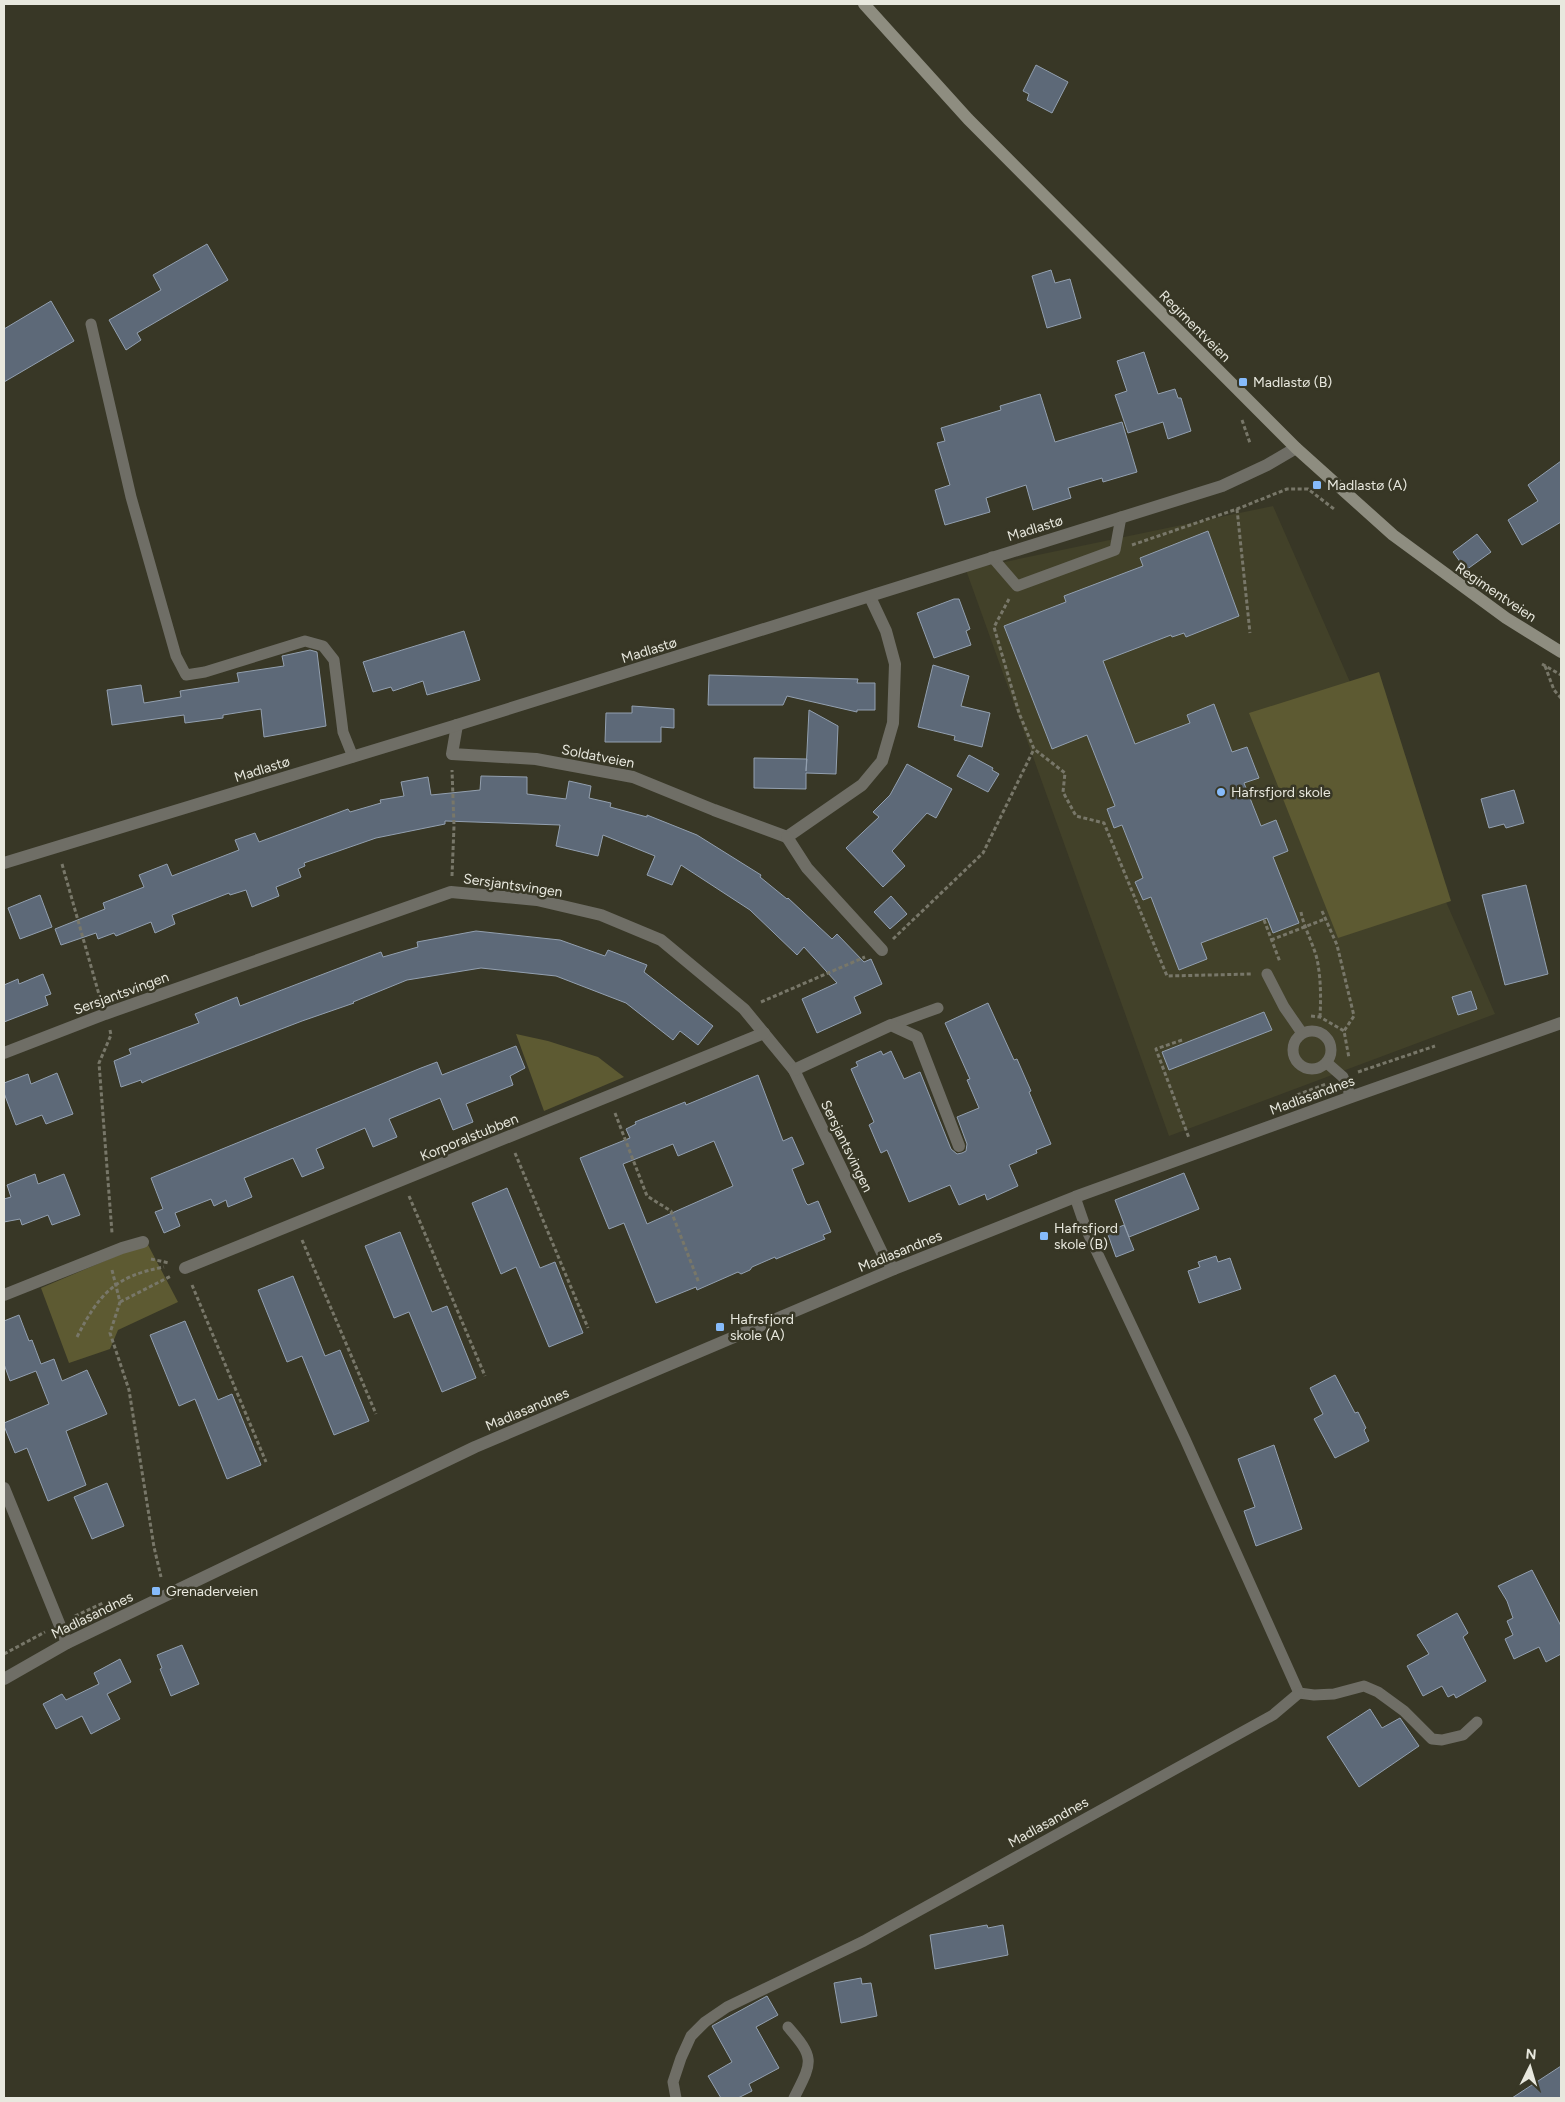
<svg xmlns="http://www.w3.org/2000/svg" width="1565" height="2102" font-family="Figtree,sans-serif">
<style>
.built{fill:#424129}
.green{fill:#5d5a32}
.building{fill:#5d6978;stroke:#93a0b0;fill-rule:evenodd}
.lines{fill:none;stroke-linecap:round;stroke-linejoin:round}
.path{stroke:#787769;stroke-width:3;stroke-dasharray:4 2.5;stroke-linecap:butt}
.service{stroke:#6f6e66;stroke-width:11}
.minor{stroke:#6f6e66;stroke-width:12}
.tertiary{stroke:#6f6e66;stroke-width:12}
.secondary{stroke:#8e8d80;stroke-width:12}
.path-bridge{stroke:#787769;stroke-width:3;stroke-dasharray:4 2.5;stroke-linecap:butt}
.poi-dot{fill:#86bbfb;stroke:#383726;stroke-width:2}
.labels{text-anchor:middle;stroke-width:5;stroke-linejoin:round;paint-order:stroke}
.street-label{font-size:14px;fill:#e8e8de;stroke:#383726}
.poi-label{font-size:14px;fill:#e8e8de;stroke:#383726;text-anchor:start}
</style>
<rect width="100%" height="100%" fill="#383726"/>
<polygon class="built" points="1273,506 1495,1014 1169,1136 966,570"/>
<g class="green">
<polygon points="1379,672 1451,901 1338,938 1249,713"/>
<polygon points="516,1034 548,1041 598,1057 624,1077 544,1111"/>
<polygon points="147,1243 178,1302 118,1330 110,1349 69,1363 41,1288"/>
</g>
<g class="building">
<polygon points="1036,65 1068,82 1052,113 1027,100 1029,94 1023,91"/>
<polygon points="207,244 228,280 137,333 141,340 126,350 109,320 161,290 153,275"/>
<polygon points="1051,270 1055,283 1070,279 1081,318 1047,328 1032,276"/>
<polygon points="51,301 74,341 4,382 4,329"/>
<polygon points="1144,352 1158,394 1175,389 1178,398 1181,398 1191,431 1168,439 1163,422 1128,433 1115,395 1127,391 1117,361"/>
<polygon points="1040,394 1055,442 1122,422 1137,472 1103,482 1102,478 1068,488 1071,498 1033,510 1026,485 986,498 990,512 945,525 935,490 950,485 937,443 945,441 941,428 1001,410 1000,406"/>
<polygon points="1561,461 1561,522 1522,545 1508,520 1538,501 1528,485"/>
<polygon points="1208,531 1239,616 1186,637 1184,633 1172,637 1171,635 1103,661 1135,744 1190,723 1187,715 1214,704 1232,752 1247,747 1259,778 1244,783 1261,826 1276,820 1288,851 1273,857 1299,923 1273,933 1267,918 1201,943 1207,959 1179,970 1151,897 1143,900 1135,882 1143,878 1122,825 1114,828 1107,809 1115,806 1087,735 1052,749 1004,626 1066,602 1064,596 1143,566 1140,558"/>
<polygon points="1477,534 1491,552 1466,570 1453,552"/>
<polygon points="954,599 959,599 970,629 966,631 971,645 934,658 917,613"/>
<polygon points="464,631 480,680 427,695 423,681 393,691 391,687 373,692 363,662"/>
<polygon points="310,650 317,652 326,726 264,737 261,709 223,715 223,718 185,723 184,715 112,725 107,690 141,685 144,703 181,697 180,691 239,682 237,673 284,666 282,656"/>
<polygon points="933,665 969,676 961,706 990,713 982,747 954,740 955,736 918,727"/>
<polygon points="709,675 858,679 857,683 875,683 875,710 857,710 857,712 787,696 783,705 708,705"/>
<polygon points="632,706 674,709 674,728 661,727 661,742 605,742 606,713 632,713"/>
<polygon points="809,710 838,726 836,774 806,773 806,789 754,788 754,758 807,759 806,771"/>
<polygon points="969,755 993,768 992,770 999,774 988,792 957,776"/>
<polygon points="907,764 952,789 936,818 927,813 892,851 905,866 883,887 846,848 879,817 873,812 890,795"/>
<polygon points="481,776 527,777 527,794 566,799 569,781 591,786 589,798 611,803 610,807 647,817 647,815 697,835 761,875 760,877 787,899 788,898 832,939 837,934 864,962 871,959 882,984 854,997 861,1013 817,1033 802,999 837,983 804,947 797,955 750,910 681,865 672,885 647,875 655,856 603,835 598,856 556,846 560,825 445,821 445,824 376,838 304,863 305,866 298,869 301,877 276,887 279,896 252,907 246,890 230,895 229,893 172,915 175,924 155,933 151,922 116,936 114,933 98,939 96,933 61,945 55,929 105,909 103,903 144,887 139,875 167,864 172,876 239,850 235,840 255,833 259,842 348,809 350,812 381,803 380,800 404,796 401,782 428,777 431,795 480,790"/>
<polygon points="1514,790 1524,823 1506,828 1504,824 1489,828 1481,799"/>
<polygon points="1526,885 1548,974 1505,985 1482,895"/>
<polygon points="40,895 52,927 20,939 8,908"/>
<polygon points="891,896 907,914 890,929 874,912"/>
<polygon points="476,931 560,940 605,956 608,950 647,965 644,972 713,1026 698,1045 680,1031 673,1040 626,1003 556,976 481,968 407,980 353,1002 354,1003 302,1021 148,1080 142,1083 141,1080 121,1087 114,1061 131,1054 129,1049 199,1023 195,1014 237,997 240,1006 381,952 383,957 418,947 417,942"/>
<polygon points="43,974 51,994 45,996 48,1005 4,1022 4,985 18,979 19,984"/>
<polygon points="1471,991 1477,1009 1458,1015 1452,997"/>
<polygon points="988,1003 1014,1060 1017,1059 1031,1091 1029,1092 1051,1144 1036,1150 1037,1153 1009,1165 1018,1186 987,1200 985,1194 959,1205 950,1185 909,1202 887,1150 881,1153 869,1125 874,1122 851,1069 858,1066 856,1062 881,1051 883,1055 891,1051 904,1079 920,1072 951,1149 957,1154 962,1153 966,1151 967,1144 957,1117 979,1108 967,1080 970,1079 945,1023"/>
<polygon points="1264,1012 1272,1030 1169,1070 1162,1052"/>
<polygon points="516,1046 525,1068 510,1076 513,1085 466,1104 473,1122 453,1130 440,1098 389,1119 397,1137 373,1147 365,1128 316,1149 324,1168 302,1177 293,1158 244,1178 252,1197 228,1207 226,1200 214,1206 211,1199 175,1213 180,1226 164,1233 155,1212 163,1209 151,1178 421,1068 437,1062 442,1075"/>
<polygon points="57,1073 73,1114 46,1124 42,1115 16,1125 4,1093 4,1083 28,1074 31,1084"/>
<path d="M758 1075 783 1141 792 1137 804 1164 792 1169 806 1203 808 1205 818 1201 831 1232 823 1235 825 1239 776 1259 775 1257 752 1267 750 1270 741 1274 738 1272 697 1290 696 1287 656 1303 624 1223 609 1229 580 1158 630 1138 626 1129 636 1124 635 1122 685 1102 686 1105ZM714 1141 733 1186 647 1224 623 1164 673 1144 678 1156Z"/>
<polygon points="1184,1173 1199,1209 1129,1237 1115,1200"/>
<polygon points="35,1174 38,1184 64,1174 80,1215 52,1225 48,1215 22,1225 20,1219 4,1222 4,1199 11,1197 7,1185"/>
<polygon points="507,1188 540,1268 555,1262 583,1333 549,1347 516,1267 501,1274 472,1203"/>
<polygon points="1124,1225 1134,1250 1116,1257 1107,1232"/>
<polygon points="400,1232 432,1312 447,1306 476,1378 442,1392 409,1312 394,1318 365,1246"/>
<polygon points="1216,1256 1218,1262 1230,1258 1241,1289 1199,1303 1188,1271 1200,1267 1198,1262"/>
<polygon points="293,1276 325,1356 340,1350 369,1421 334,1435 302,1356 287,1362 258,1290"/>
<polygon points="19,1315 29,1341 32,1340 41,1364 54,1359 62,1381 87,1370 107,1414 66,1431 86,1485 48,1501 27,1448 15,1453 4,1426 4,1423 49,1404 36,1371 10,1381 4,1364 4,1321"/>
<polygon points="185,1321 218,1400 232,1394 261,1465 227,1479 195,1399 179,1406 150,1335"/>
<polygon points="1335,1375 1355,1413 1358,1412 1366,1428 1364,1430 1369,1441 1335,1458 1314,1419 1323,1414 1310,1388"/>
<polygon points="1274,1445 1302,1529 1256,1546 1244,1511 1255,1507 1238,1459"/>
<polygon points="107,1483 124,1526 92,1539 74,1497"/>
<polygon points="1532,1570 1561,1626 1561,1654 1546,1662 1539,1647 1514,1659 1505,1639 1513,1635 1507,1621 1513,1618 1507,1601 1498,1586"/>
<polygon points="1457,1613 1468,1633 1463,1637 1486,1681 1456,1698 1454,1694 1448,1697 1442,1686 1423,1696 1407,1666 1429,1654 1417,1635"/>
<polygon points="182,1645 199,1684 171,1696 160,1669 162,1668 157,1655"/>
<polygon points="120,1659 131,1682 107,1694 120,1719 91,1734 82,1716 56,1729 43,1704 62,1694 66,1700 99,1684 94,1673"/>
<polygon points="1370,1709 1382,1728 1400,1718 1419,1746 1359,1787 1327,1737"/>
<polygon points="987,1925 988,1928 1003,1925 1008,1955 935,1969 930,1935"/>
<polygon points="861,1978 862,1984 871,1983 877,2016 841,2023 834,1983"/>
<polygon points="767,1996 778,2015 756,2027 779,2068 749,2084 752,2091 738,2098 721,2098 708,2076 732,2062 712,2026"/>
<polygon points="1561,2066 1561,2098 1512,2098"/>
</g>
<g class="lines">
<g class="path">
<polyline points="1242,420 1250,443"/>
<polyline points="1237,509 1250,633"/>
<polyline points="1132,545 1237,509 1287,489 1308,489 1334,509"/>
<polyline points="1009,599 994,627 1019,713 1034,749 1065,773 1063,792 1076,816 1104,823 1167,976 1252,974"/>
<polyline points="1542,664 1561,675"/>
<polyline points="1545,666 1554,690 1561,698"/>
<polyline points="62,864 100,998"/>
<polyline points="452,876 454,826 452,770"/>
<polyline points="1322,911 1337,945 1354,1016 1344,1031"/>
<path d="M1301 912C1304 928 1313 943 1317 959 1321 979 1321 998 1320 1017"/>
<polyline points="1264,920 1280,962"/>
<polyline points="893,939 983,853 1034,749"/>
<polyline points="1271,940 1325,919"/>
<polyline points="761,1002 865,957"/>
<polyline points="1311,1016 1320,1017 1344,1031 1349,1058"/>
<polyline points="110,1030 111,1035 99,1063 112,1233"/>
<polyline points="1182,1040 1156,1049 1189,1138"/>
<polyline points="1358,1072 1435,1046"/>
<polyline points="1297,1095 1326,1084"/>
<polyline points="615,1113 647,1196 671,1211 699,1283"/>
<polyline points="515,1153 588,1328"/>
<polyline points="409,1196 485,1376"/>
<polyline points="302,1240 376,1414"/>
<polyline points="151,1259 169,1263"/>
<polyline points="112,1270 120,1302 110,1333 129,1390 154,1547 161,1577"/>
<polyline points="192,1285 266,1462"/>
<polyline points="120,1302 171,1276"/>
<polyline points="75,1616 103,1603"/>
<polyline points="4,1654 45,1632"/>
</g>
<g class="service">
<polyline points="91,324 131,497 176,656 186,675 205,672 305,641 323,646 334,660 343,732 353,757"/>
<polyline points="992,557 1017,586 1115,550 1121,517"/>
<polyline points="1267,974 1284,1007 1302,1033"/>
<polyline points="891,1025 938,1008"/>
<circle cx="1312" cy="1050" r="19"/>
<polyline points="1327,1063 1343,1077 1351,1097"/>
<polyline points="1075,1197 1086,1229 1185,1439 1299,1693 1314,1695 1334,1694 1364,1686 1378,1692 1404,1711 1432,1739 1442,1740 1463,1735 1477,1722"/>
<path d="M788 2027C816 2059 812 2062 794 2098"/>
<polyline points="676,2098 673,2082 681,2058 691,2036 705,2022 727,2007 864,1941 1273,1715 1299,1693"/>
</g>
<g class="minor">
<polyline points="457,725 452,754 536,759 633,777 714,810 787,837 862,785 882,761 893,723 895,664 886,631 870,597"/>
<polyline points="787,837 807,868 882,950"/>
<polyline points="4,863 457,725 1222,486 1267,465 1296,448"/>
<polyline points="4,1053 105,1014 451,892 537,900 601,915 661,940 744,1009 794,1070 884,1257 894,1269"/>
<polyline points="794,1070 891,1025 917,1037 959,1146"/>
<polyline points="185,1268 764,1033"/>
<polyline points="4,1295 122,1248 143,1242"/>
<polyline points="4,1488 67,1643"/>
</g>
<polyline class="tertiary" points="4,1679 67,1643 475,1447 894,1269 1075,1197 1351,1097 1561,1023"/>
<polyline class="secondary" points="864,4 968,119 1296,448 1393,535 1506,618 1561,652"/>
<path class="path-bridge" d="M77 1337C99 1294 115 1276 164 1267"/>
</g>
<g class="poi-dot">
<rect x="1238" y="377" width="10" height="10" rx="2.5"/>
<rect x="1312" y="480" width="10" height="10" rx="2.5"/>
<circle cx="1221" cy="792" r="5"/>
<rect x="1039" y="1231" width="10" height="10" rx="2.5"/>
<rect x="715" y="1322" width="10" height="10" rx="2.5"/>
<rect x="151" y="1586" width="10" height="10" rx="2.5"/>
</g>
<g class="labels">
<g class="street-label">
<text transform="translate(1195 326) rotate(45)" y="5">Regimentveien</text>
<text transform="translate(1035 528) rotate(-17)" y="5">Madlastø</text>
<text transform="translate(1496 592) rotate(34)" y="5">Regimentveien</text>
<text transform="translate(649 650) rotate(-17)" y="5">Madlastø</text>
<text transform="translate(598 756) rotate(11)" y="5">Soldatveien</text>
<text transform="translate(262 769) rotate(-17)" y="5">Madlastø</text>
<text transform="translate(513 885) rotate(8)" y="5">Sersjantsvingen</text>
<text transform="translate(121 993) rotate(-20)" y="5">Sersjantsvingen</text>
<text transform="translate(1312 1095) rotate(-20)" y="5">Madlasandnes</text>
<text transform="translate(469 1137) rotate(-22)" y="5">Korporalstubben</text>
<text transform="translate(847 1146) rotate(64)" y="5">Sersjantsvingen</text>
<text transform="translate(900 1251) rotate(-22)" y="5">Madlasandnes</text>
<text transform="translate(527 1409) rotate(-23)" y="5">Madlasandnes</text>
<text transform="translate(92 1615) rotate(-26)" y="5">Madlasandnes</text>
<text transform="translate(1048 1822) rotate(-29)" y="5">Madlasandnes</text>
</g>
<g class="poi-label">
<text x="1253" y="387">Madlastø (B)</text>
<text x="1327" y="490">Madlastø (A)</text>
<text x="1231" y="797">Hafrsfjord skole</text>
<text x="1054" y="1233">Hafrsfjord<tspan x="1054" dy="16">skole (B)</tspan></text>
<text x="730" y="1324">Hafrsfjord<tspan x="730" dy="16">skole (A)</tspan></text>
<text x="166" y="1596">Grenaderveien</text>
</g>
</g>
<rect width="1565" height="2102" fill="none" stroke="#e8e8de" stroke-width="10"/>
<g transform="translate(1530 2067) rotate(5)" stroke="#383726" stroke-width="4" paint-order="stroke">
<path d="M0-4L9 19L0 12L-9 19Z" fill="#e8e8de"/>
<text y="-8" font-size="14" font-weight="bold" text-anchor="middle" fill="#e8e8de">N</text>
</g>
</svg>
